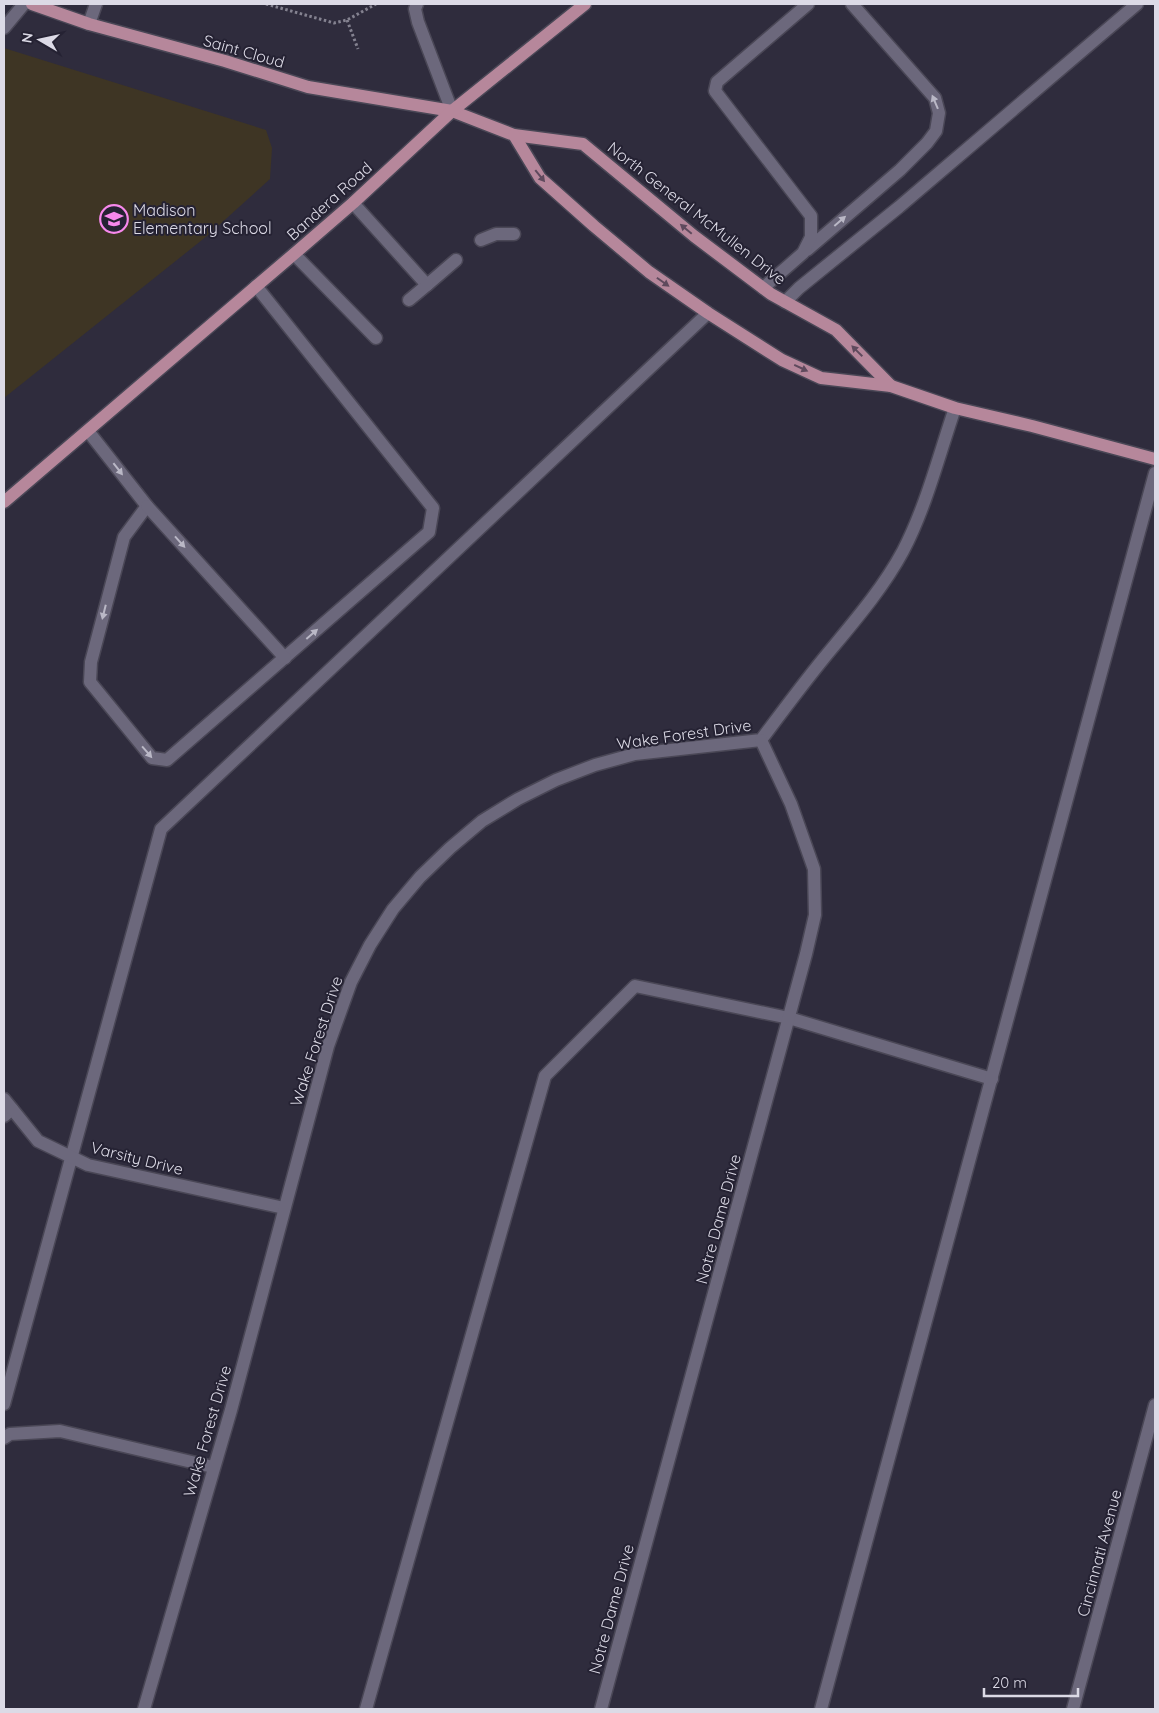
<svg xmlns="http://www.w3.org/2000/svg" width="1159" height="1713" font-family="Quicksand,sans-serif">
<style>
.education{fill:#3e3524}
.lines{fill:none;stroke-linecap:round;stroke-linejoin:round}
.service-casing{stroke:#4a4756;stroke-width:15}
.minor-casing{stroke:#4a4756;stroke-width:15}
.tertiary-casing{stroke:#4a4756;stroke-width:15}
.primary-casing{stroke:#4a4756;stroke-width:15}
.path{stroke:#848290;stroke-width:3;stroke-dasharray:2.5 2.5;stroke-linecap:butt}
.service{stroke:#6c687c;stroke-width:12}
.minor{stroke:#6c687c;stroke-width:12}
.tertiary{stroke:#6c687c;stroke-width:12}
.primary{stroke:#b6879b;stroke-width:12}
.oneway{fill:#bab8c6}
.oneway2{fill:#5f4a5d}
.labels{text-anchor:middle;stroke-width:4;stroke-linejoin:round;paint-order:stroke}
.street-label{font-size:16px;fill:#dcdae6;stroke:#252233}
.poi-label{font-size:16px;fill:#dcdae6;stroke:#252233;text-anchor:start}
</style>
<rect width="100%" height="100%" fill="#2f2c3d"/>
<polygon class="education" points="4,48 266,130 272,148 270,179 207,236 4,398"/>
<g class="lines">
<defs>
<g id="service">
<polyline points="89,24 96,4"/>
<polyline points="4,28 24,4"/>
<polyline points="353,203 427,285 456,260"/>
<polyline points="481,240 496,234 514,234"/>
<polyline points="807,250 900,170 927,143 936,131 939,113 935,98 852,4"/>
<polyline points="294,254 376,338"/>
<polyline points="763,288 803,253 811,237 811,216 715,91 717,82 808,4"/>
<polyline points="409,300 427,285"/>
<polyline points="785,302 799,288 899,207 1137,4"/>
<polyline points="88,431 147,506 124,537 91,662 90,682 152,758 167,760 429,532 433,508 256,286"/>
<polyline points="147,506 285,658"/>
<polyline points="4,1116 12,1109"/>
<polyline points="4,1404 161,829 708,313"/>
<polyline points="366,1709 545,1076 635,986 789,1018 992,1079"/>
<polyline points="821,1709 1155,473"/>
</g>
<g id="minor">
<polyline points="417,4 415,9 418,22 452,111"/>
<polyline points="4,1099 38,1141 88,1165 284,1208"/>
<polyline points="4,1438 10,1434 60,1431 213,1467"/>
<path d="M144 1709 231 1410 328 1046 351 982 370 945 393 909 420 877 450 848 482 821 518 799 556 780 595 765 635 754 761 740C782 712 802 685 824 658 852 624 882 590 903 551 926 507 939 455 955 408"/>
<polyline points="601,1709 806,954 815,915 814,869 791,804 761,740"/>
</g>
<polyline id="tertiary" points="1073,1709 1155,1405"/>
<g id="primary">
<polyline points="32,4 89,24 225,61 308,87 452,111 514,135 583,144 694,236 771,294 836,330 891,386"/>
<polyline points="514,135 540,178 594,226 649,272 708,313 782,360 821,378 891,386 955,408 1032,426 1155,459"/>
<polyline points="4,502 294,254 353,203 452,111 585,4"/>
</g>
</defs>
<use href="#service" class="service-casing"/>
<use href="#minor" class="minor-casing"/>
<use href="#tertiary" class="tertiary-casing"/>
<use href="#primary" class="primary-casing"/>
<g class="path">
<polyline points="266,4 334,23 347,20 376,4"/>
<polyline points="347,20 358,49"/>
</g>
<use href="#service" class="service"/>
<use href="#minor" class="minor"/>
<use href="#tertiary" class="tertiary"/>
<use href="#primary" class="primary"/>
</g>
<defs><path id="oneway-solid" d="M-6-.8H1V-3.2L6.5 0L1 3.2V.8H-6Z" transform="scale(1.25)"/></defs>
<g class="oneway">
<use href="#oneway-solid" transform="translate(935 102) rotate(-113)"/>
<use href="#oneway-solid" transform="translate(840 221) rotate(-41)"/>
<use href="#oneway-solid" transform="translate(118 469) rotate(52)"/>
<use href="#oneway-solid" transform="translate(180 542) rotate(48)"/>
<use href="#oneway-solid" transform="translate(104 612) rotate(104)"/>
<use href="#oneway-solid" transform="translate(312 634) rotate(-41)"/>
<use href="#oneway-solid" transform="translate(147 752) rotate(49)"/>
</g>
<g class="oneway2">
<use href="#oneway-solid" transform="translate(540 176) rotate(51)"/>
<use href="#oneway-solid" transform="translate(686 229) rotate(-140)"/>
<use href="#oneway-solid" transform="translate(663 282) rotate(35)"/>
<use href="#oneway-solid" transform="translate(857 351) rotate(-135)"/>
<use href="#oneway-solid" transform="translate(801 368) rotate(25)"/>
</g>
<defs>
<symbol id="school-ring" viewBox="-11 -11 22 22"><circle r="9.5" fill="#252233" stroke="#f788ec" stroke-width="1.5"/><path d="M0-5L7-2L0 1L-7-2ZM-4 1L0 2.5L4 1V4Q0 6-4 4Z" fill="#f788ec"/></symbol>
</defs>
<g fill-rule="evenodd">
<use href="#school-ring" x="98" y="203" width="32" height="32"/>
</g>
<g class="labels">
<g class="street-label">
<text transform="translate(244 51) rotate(16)" y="6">Saint Cloud</text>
<text transform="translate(329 201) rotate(-42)" y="6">Bandera Road</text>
<text transform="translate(697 213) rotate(38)" y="6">North General McMullen Drive</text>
<text transform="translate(684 734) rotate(-8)" y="6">Wake Forest Drive</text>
<text transform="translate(316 1041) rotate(-72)" y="6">Wake Forest Drive</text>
<text transform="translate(137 1158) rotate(14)" y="6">Varsity Drive</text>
<text transform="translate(718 1219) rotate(-75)" y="6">Notre Dame Drive</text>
<text transform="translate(207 1431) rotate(-74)" y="6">Wake Forest Drive</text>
<text transform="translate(1099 1553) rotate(-75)" y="6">Cincinnati Avenue</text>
<text transform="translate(611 1609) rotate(-75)" y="6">Notre Dame Drive</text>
</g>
<g class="poi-label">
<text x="133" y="216">Madison<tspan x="133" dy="18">Elementary School</tspan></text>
</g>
</g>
<rect width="1159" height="1713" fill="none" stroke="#dcdae6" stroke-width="10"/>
<g transform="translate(40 40) rotate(279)" stroke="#252233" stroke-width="4" paint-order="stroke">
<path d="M0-4L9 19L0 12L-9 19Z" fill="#dcdae6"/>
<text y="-8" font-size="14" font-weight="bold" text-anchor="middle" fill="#dcdae6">N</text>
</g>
<path d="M984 1688v8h94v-8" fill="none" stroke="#dcdae6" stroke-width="2.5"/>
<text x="992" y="1688" font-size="15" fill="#dcdae6" stroke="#252233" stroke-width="4" paint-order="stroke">20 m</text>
</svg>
